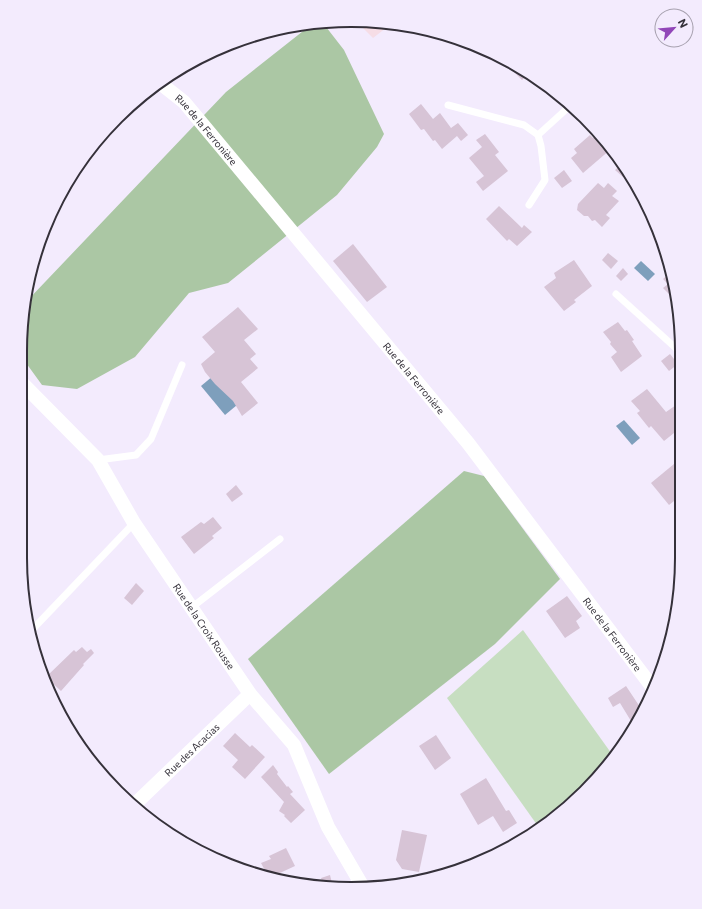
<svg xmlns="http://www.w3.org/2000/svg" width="702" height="909" font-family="Commissioner,sans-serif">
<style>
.commercial{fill:#f6dde6}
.green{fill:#c7dec1}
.forest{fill:#abc7a4}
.water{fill:#7e9fbc}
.building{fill:#d7c4d6}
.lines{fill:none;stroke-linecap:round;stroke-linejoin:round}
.lane{stroke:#fff;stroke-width:7}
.street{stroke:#fff;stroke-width:14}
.labels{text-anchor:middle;stroke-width:3;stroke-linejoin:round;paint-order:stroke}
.street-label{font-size:10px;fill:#35313a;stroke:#f3ebfd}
.rim{fill:none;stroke:#35313a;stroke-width:2}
</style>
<rect width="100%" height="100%" fill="#f3ebfd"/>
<polygon class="commercial" points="355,20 391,24 373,38"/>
<polygon class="green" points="523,630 614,757 585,792 540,829 447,698"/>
<g class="forest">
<polygon points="323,23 344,50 384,134 377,147 337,195 228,283 189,293 135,357 77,389 42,385 21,356 21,330 26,302 226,92 312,24"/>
<polygon points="464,471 484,476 560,579 495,644 329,774 248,659"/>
</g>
<g class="water">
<polygon points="641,261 655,274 648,281 634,268"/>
<polygon points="213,376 237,405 225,415 201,386"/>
<polygon points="624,420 640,438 632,445 616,426"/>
</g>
<g class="building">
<polygon points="511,63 526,71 529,73 522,80 508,66"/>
<polygon points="421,104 433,119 440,113 451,128 458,123 468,135 461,141 457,136 442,149 435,140 433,141 424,129 421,130 409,114"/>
<polygon points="598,133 611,149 583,173 571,158 577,153 574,149 590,135 593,138"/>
<polygon points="485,134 499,152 495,155 508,171 483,191 476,182 484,176 469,158 482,147 476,140"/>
<polygon points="623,163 626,167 631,176 627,173 623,177 615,170"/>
<polygon points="564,170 572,181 562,188 554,178"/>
<polygon points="598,183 604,188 608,183 617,191 612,196 619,201 606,215 610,218 602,227 595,220 592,221 588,216 584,216 577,210 578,204"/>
<polygon points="499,206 522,228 524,225 532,232 517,246 509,239 507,241 486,219"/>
<polygon points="353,244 387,287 367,302 333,261"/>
<polygon points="608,253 618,261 611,269 602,260"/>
<polygon points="574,260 592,286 574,300 576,302 564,311 544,287 556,278 554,273"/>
<polygon points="623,268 628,274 621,281 616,276"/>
<polygon points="671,272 678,303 663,288 668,284 663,279"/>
<polygon points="238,307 258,329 244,340 256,354 250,359 258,368 241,382 258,403 242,416 233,401 215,384 205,372 201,364 215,352 202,337"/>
<polygon points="618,322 625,331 627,330 634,340 632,341 642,356 621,372 611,357 617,352 610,344 611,342 603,332"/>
<polygon points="670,354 678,364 669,371 661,361"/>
<polygon points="647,389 666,412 679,403 679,429 664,441 651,426 649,428 637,413 640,411 631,401"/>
<polygon points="674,464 679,471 679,497 669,505 651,483"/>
<polygon points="236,485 243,494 232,502 226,494"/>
<polygon points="213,517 222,528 212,536 214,538 194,554 181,537 201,522 204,524"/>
<polygon points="136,583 144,591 132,605 124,598"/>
<polygon points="567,596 582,616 576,621 580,628 565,638 546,611"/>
<polygon points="82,647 87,652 91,649 94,653 83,664 84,665 61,691 46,677 74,650 76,652"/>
<polygon points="626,686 642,710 634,726 620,703 613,707 608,698"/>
<polygon points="235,733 250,747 252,745 265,757 245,779 232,767 238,760 223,746"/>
<polygon points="436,735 451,758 435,770 419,746"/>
<polygon points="273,765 278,772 277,774 287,787 288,786 293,792 290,794 305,810 291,823 284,816 285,815 279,811 284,802 261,777"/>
<polygon points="486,778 506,811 509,810 517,823 503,832 493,816 478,825 460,794"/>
<polygon points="402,830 427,835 419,872 402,869 396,860"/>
<polygon points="286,848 295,866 269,878 261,863 271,859 269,856"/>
<polygon points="330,875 333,887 312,884 322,881 321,878"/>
</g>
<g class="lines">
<g class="lane">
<polyline points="448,105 524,125 538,135 541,146 545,180 529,205"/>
<polyline points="538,135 571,105"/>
<polyline points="616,294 679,351"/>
<polyline points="98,460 136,455 151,439 182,365"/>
<polyline points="191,608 280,539"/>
<polyline points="30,632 134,523"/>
</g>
<g class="street">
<path id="s1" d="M160 83 184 102 468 443 653 688"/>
<path id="s2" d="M21 382 98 460 134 523 250 694 294 745 328 827 363 887"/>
<path id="s3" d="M134 805 250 694"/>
</g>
</g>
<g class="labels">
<g class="street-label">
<text dy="4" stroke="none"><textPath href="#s1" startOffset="66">Rue de la Ferronière</textPath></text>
<text dy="4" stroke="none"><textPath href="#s1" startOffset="390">Rue de la Ferronière</textPath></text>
<text dy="4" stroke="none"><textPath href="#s2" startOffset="307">Rue de la Croix Rousse</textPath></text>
<text dy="4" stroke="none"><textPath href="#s1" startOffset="714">Rue de la Ferronière</textPath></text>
<text dy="4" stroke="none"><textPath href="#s3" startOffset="80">Rue des Acacias</textPath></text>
</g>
</g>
<path d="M0 0H702V909H0ZM351 27H351A324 324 0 0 1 675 351V558A324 324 0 0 1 351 882H351A324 324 0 0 1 27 558V351A324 324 0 0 1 351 27Z" fill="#f3ebfd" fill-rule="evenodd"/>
<path class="rim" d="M351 27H351A324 324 0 0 1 675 351V558A324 324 0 0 1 351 882H351A324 324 0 0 1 27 558V351A324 324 0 0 1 351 27Z"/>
<g transform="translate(674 28) rotate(63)"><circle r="19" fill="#f3ebfd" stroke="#a7a1af"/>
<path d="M0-3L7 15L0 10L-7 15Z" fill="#9146b8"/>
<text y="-6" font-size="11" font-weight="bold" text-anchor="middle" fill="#35313a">N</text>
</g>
</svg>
